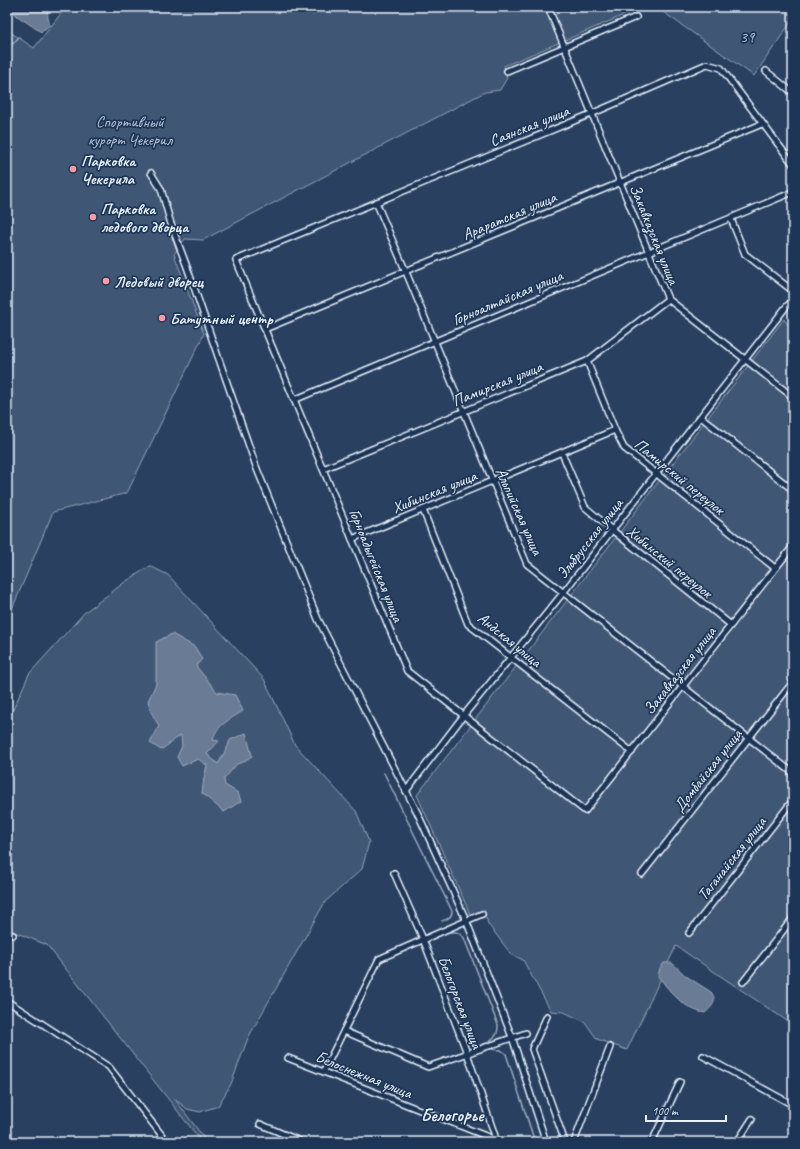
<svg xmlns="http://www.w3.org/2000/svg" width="800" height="1149" font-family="Caveat,sans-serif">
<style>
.green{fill:#415774;stroke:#94a4b6}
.water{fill:#6b7c95;stroke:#9dabbd}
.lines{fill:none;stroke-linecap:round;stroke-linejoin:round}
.stream{stroke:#9dabbd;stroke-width:1.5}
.street-casing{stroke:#e8f1f8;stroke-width:8}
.street{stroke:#1d3557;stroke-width:5}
.poi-dot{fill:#ff9aa2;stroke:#1d3557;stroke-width:1.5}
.labels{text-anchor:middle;stroke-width:3.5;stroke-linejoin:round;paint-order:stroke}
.park-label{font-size:16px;fill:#b6c3d0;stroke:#1d3557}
.street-label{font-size:16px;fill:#e8f1f8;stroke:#1d3557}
.poi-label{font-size:16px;font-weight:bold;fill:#e8f1f8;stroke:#1d3557;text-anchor:start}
.quarter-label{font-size:18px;font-weight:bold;fill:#e8f1f8;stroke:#1d3557}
</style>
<rect width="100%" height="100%" fill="#294061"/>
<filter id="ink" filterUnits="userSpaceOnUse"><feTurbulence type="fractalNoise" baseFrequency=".025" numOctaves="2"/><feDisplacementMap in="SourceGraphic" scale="8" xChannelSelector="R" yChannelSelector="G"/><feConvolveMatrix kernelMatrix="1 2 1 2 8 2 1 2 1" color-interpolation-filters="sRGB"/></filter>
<g filter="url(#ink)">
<g class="green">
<polygon points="66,7 643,7 504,66 507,78 500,90 485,92 203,240 185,239 174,254 204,334 127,493 53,512 7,621 7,30 34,48"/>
<polygon points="656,7 793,7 793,19 754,76"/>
<polygon points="784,319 793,332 793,1025 676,946 627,1050 597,1039 585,1022 564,1012 551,1011 523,960 511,954 488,924 486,917 477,917 470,914 417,795"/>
<polygon points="150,566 168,575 264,679 295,745 356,811 369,842 362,869 325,902 248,1038 231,1084 218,1106 200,1112 187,1109 174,1098 207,1142 202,1142 47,945 7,929 7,723 29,674 85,612 125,582"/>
</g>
<g class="water">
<path d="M7 7H50C46 12 48 19 50 25L41 32 7 9Z"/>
<path d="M172 634 195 647 202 659 196 666 217 692 235 695 243 711C232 718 215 726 213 740L219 741 207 754 218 764 228 746 230 740 246 733 252 756 243 762 237 764 224 779 225 785 238 793 241 801 224 812 202 793 204 778 207 765 198 759 182 766 177 757 182 746 181 735 161 750 150 743 159 726 151 712 148 701 156 684V642Z"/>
<path d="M664 963H672L686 976 711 992C718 1001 712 1007 705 1013 685 1010 670 992 658 976L660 968Z"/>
</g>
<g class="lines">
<g class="stream">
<polyline points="7,50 19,37"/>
<path d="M384 773 452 911C452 917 448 919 442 921"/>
<path d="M449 932C456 931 459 932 464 938L498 1025C498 1034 496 1037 489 1041"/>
<polyline points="491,1049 501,1050 506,1054 535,1142"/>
</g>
<defs>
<g id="street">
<polyline points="548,7 668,299 793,397"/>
<polyline points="507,71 636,17"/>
<polyline points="766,71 793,93"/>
<polyline points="793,164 721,68 707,64 591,114 236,260 407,671 585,811 793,546"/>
<polyline points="151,173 161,189 171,224 187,267 257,469 318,619 418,814 466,920 512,1037 546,1142"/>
<polyline points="376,202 406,272 527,564 793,773"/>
<polyline points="731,219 745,254 793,291"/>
<polyline points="265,329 762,124"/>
<polyline points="587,361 615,430 624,448 775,568"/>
<polyline points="294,400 793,192"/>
<polyline points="701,417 793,490"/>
<polyline points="562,453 585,507 612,530 731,625"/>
<polyline points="323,469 587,361 668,299"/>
<polyline points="423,510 468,624 632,752"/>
<polyline points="352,539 615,430"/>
<polyline points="406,791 464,715 563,593 786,307 793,300"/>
<polyline points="394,873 423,939 467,1053 497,1142"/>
<polyline points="642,874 793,682"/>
<polyline points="7,933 13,935"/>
<polyline points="689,933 793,800"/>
<polyline points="743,982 793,918"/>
<polyline points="7,1001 109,1067 167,1142"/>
<polyline points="547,1016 532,1049 565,1142"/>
<polyline points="344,1031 428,1067 526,1033"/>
<polyline points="703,1056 793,1105"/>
<polyline points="288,1058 496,1140"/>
<polyline points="324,1071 379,959 482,914"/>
<polyline points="260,1124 302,1142"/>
<polyline points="574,1142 610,1047"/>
<polyline points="652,1142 680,1082"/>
<polyline points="737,1142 752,1119"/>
</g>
</defs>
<use href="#street" class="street-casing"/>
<use href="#street" class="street"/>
</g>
</g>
<g class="poi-dot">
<circle cx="73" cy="169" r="4"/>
<circle cx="93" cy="217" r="4"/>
<circle cx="106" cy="281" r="4"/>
<circle cx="162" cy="318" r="4"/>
</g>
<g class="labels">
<g class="park-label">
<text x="747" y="42">39</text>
<text x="130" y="127">Спортивный<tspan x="130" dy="18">курорт Чекерил</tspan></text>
</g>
<g class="street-label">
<text transform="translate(529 125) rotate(-22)" y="6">Саянская улица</text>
<text transform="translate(509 215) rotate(-23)" y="6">Араратская улица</text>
<text transform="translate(655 234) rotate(68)" y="6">Закавказская улица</text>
<text transform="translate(507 297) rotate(-23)" y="6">Горноалтайская улица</text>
<text transform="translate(497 383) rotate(-22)" y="6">Памирская улица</text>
<text transform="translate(680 476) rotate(39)" y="6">Памирский переулок</text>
<text transform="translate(434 491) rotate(-22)" y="6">Хибинская улица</text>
<text transform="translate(520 511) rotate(66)" y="6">Альпийская улица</text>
<text transform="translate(589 538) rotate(-52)" y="6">Эльбрусская улица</text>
<text transform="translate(670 561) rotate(39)" y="6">Хибинский переулок</text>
<text transform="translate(377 565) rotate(68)" y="6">Горноадыгейская улица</text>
<text transform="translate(510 639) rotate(39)" y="6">Андская улица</text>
<text transform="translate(679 670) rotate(-52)" y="6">Закавказская улица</text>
<text transform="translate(707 770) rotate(-52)" y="6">Домбайская улица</text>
<text transform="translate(731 858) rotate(-52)" y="6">Таганайская улица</text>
<text transform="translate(461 1002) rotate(69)" y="6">Белогорская улица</text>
<text transform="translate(364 1074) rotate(22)" y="6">Белоснежная улица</text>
</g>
<g class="poi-label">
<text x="81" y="166">Парковка<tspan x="81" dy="18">Чекерила</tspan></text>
<text x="101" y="214">Парковка<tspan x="101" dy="18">ледового дворца</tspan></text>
<text x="114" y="287">Ледовый дворец</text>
<text x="170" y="324">Батутный центр</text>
</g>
<g class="quarter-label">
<text x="452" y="1121">Белогорье</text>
</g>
</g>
<rect width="800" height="1149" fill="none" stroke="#1d3557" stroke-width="24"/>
<rect x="12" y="12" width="776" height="1125" fill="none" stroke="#e8f1f8" stroke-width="1.5" filter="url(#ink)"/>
<path d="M646 1115v6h80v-6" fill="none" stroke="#e8f1f8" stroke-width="2"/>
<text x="652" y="1115" font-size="12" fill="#e8f1f8" stroke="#1d3557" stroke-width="3" paint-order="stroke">100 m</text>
</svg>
